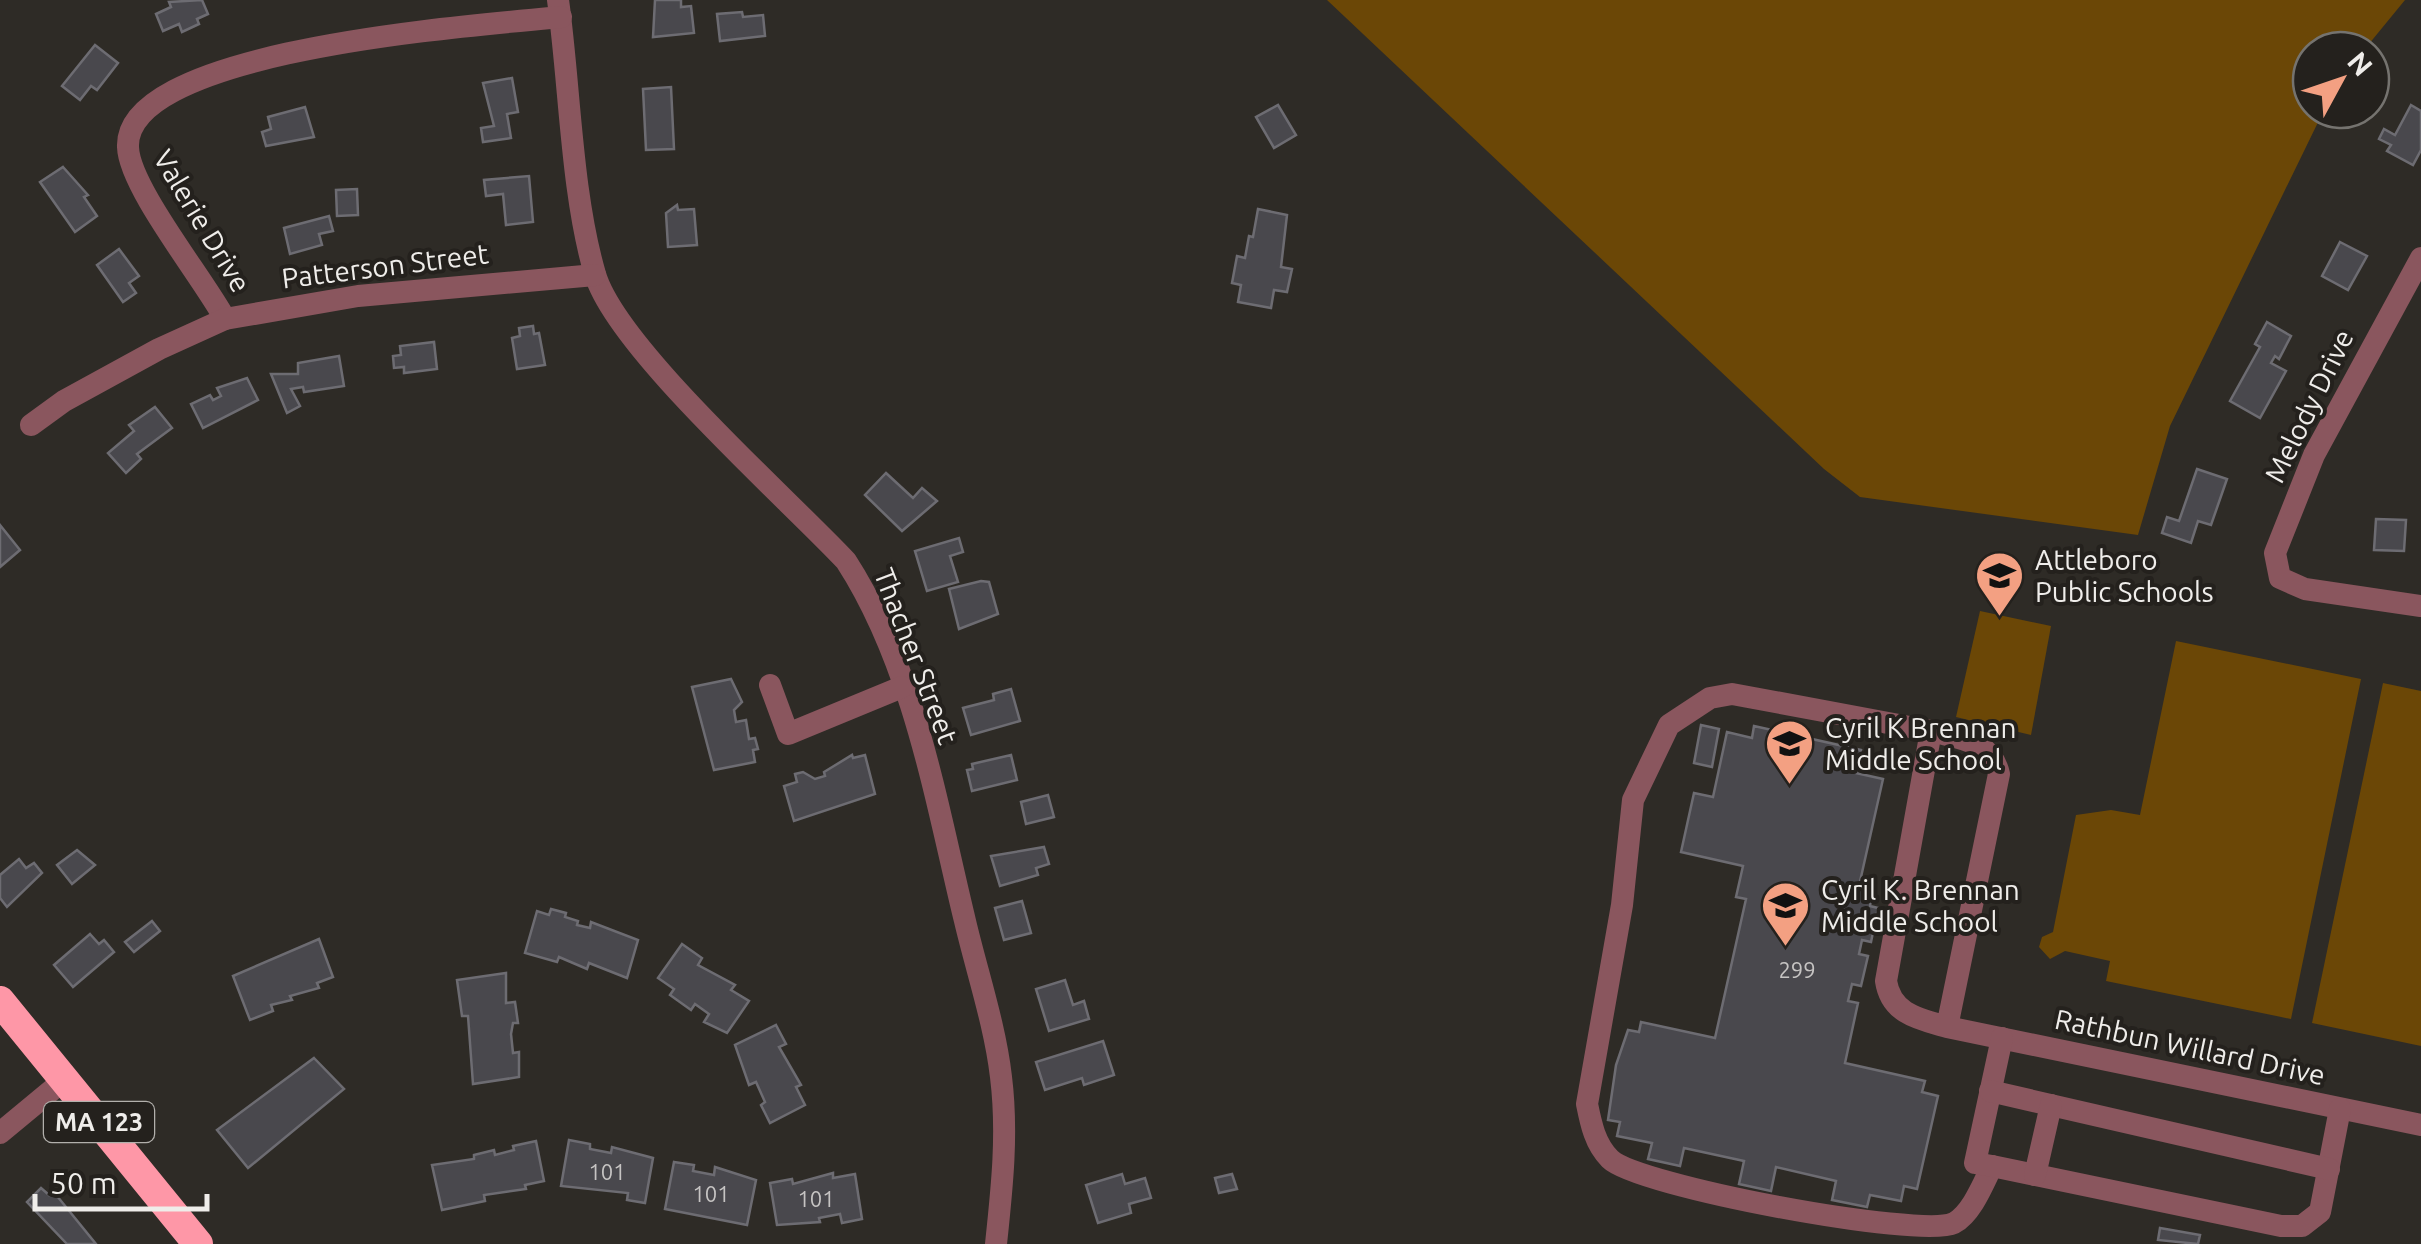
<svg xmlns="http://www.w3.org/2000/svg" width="2421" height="1244" font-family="Ubuntu,sans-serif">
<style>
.green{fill:#6b4706}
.building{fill:#49484d;stroke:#6d6c72;stroke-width:2.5}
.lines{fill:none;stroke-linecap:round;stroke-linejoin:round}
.minor{stroke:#8a565e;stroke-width:22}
.highway{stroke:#fe97a7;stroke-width:30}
.labels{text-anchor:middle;stroke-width:8;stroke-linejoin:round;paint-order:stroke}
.number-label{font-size:22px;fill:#c6c4c3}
.shield{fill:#24211d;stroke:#b2b0ac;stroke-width:2.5}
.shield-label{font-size:25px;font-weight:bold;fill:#efedea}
.street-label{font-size:28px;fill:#efedea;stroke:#24211d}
.poi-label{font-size:28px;fill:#efedea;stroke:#24211d;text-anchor:start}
</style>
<rect width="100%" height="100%" fill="#2e2b26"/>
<g class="green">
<polygon points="1327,0 2405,0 2364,50 2311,50 2311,110 2324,110 2170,426 2138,535 1860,497 1824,469"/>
<polygon points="1980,611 2051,626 2031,735 1956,717"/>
<polygon points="2176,641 2361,679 2291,1019 2106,981 2110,961 2065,951 2050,959 2039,947 2042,937 2053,932 2076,815 2111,810 2140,815"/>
<polygon points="2383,683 2421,691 2421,1046 2312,1023"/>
</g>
<g class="building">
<polygon points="202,0 208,14 197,19 199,24 182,32 179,24 163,31 156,14 171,7 169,2"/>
<polygon points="655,0 681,0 681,7 691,6 694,33 653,37"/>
<polygon points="742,12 743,17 763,15 765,36 720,41 717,14"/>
<polygon points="95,45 118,63 97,90 91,86 80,100 62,86"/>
<polygon points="512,78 518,112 507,114 511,138 483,142 481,128 494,126 483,83"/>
<polygon points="671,87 674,149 646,150 643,89"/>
<polygon points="1278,105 1296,135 1274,148 1256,117"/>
<polygon points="2411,105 2421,111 2421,150 2413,165 2387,151 2391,145 2379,139 2384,129 2395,135"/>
<polygon points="305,107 314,137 266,146 262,132 271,129 268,117"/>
<polygon points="63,167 88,195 84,197 97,216 75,232 40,182"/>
<polygon points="529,176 533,222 506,225 503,194 486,196 484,180"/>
<polygon points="357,189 358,215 337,216 336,190"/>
<polygon points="677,205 678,210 694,209 697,245 668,247 666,213"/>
<polygon points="1258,209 1287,215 1281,267 1292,269 1287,292 1274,290 1271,308 1238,302 1241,285 1232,283 1237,256 1245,258 1249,236 1253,237"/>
<polygon points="329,216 333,231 319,234 322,245 290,254 284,228"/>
<polygon points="2340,242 2367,256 2348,290 2322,276"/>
<polygon points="119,249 139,276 129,283 136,293 123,302 97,265"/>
<polygon points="2267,322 2291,336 2279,359 2275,356 2271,363 2286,371 2260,418 2230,401 2260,347 2255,344"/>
<polygon points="533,326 534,334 539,333 545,365 517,369 512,338 520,336 519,328"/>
<polygon points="434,342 437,369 404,373 404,367 394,368 393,356 401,355 400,346"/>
<polygon points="339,356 344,386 304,392 303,387 291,389 300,406 287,413 271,374 298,374 298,363"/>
<polygon points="247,378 258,400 203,428 191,404 210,395 213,400 221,396 217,388"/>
<polygon points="155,407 172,428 137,454 141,459 126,473 108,453 134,431 129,425"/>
<polygon points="2197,469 2227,479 2211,525 2198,521 2191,543 2162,533 2167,517 2179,521"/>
<polygon points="886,473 913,498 922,488 937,501 902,531 865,495"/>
<polygon points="2376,519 2406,520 2404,551 2374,550"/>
<polygon points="0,525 20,550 0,567"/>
<polygon points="959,538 963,552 950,556 958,582 927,591 915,551"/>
<polygon points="981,581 989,582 998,614 959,629 949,589"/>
<polygon points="731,679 742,702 734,710 736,722 746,720 749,739 755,738 758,749 753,750 755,762 714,770 692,687"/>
<polygon points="1011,689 1020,721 971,735 963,708 994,700 993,694"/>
<polygon points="1701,725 1719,729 1712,767 1694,763"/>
<polygon points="1754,726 1861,750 1856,773 1883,779 1859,886 1873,889 1870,906 1878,908 1871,942 1862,940 1859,954 1868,956 1861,986 1852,984 1848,1001 1858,1003 1845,1063 1925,1081 1922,1092 1938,1096 1917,1189 1904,1186 1901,1201 1870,1195 1867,1207 1832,1200 1836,1181 1776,1167 1771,1191 1739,1184 1744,1161 1684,1148 1680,1166 1648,1159 1652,1143 1617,1136 1620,1122 1608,1120 1616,1065 1628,1030 1639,1032 1641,1022 1715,1038 1746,899 1736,897 1743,866 1681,852 1694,793 1713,797 1727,732 1752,738"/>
<polygon points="852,755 853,758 865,755 875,794 794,821 784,786 797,782 795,774 803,772 815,779 825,776 824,772"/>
<polygon points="1011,755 1017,780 972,791 967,770 973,769 972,764"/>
<polygon points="1048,795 1054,817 1026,824 1021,802"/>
<polygon points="1044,847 1049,864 1036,868 1038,875 1000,886 991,856"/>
<polygon points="77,850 95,865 72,884 57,865"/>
<polygon points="19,859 26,868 34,863 42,873 7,907 0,898 0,875"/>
<polygon points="1022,901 1031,933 1004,940 995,908"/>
<polygon points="551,909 566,913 565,917 578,921 577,925 590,928 591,922 638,940 627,978 589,963 587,969 559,957 557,962 525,953 537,911 549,915"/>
<polygon points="152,921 160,931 134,952 125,942"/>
<polygon points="90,934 99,944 104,940 114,952 73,987 54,965"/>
<polygon points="319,939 333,977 317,983 319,988 290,996 292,1000 271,1005 273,1011 250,1020 233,976"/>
<polygon points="682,944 702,958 698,965 735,985 731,990 749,1001 727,1033 704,1022 709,1014 695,1004 691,1010 670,995 674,989 658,978"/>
<polygon points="506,973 506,1003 515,1002 518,1023 513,1023 511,1034 513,1053 519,1052 519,1077 473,1084 468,1016 462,1016 457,980"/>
<polygon points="1065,980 1073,1005 1084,1001 1089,1019 1049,1031 1036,989"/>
<polygon points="776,1025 786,1044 779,1047 801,1085 796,1087 805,1105 770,1123 761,1105 765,1102 756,1082 749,1085 735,1045"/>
<polygon points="1103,1041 1114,1075 1084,1085 1082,1078 1045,1090 1036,1062"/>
<polygon points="314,1058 344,1089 248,1168 217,1130"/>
<polygon points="569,1140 590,1144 590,1149 611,1153 612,1147 653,1158 645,1203 627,1200 628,1193 561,1186"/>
<polygon points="536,1141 544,1181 525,1185 526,1189 484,1195 485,1201 442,1210 432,1165 474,1159 474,1155 494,1150 495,1155 514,1150 513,1146"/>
<polygon points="674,1162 694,1165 693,1171 714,1175 715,1167 756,1180 747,1225 665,1209"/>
<polygon points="833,1173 833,1178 855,1174 862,1219 842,1223 840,1214 819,1218 820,1222 777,1225 770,1183 792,1179 793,1184"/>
<polygon points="1122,1174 1125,1184 1145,1178 1151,1198 1129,1204 1131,1213 1098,1223 1086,1185"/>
<polygon points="1232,1174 1237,1189 1219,1193 1215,1178"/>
<polygon points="41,1188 49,1195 53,1191 96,1244 67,1244 27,1202"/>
<polygon points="2160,1228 2200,1235 2198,1244 2158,1240"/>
</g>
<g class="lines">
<g class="minor">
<path d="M558 0C570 86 571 192 595 274 616 347 787 498 846 561 914 666 936 802 965 921 977 972 995 1025 1001 1077 1008 1133 1002 1188 996 1244"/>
<polyline points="2421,258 2314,455 2275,553 2280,578 2305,589 2421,606"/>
<path d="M225 319C203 278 129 187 128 147 124 48 486 25 561 17"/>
<polyline points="31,425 64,401 159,349 225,319 358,296 595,275"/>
<polyline points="770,685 788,734 902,687"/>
<path d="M1931 731 1732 694 1710 698 1669 725 1633 800 1622 905 1587 1104C1591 1124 1595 1144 1610 1159 1637 1186 1920 1239 1954 1223 1972 1213 1983 1184 1992 1166"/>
<path d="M1947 1027 1999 774C1991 740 1960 739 1931 731L1886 981C1891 1014 1919 1019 1947 1027L2421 1125"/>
<polyline points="2002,1038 1975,1163 1992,1166 2281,1226 2302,1226 2320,1212 2340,1109"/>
<polyline points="1990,1091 2329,1169"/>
<polyline points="0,1133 64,1080"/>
<polyline points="2035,1175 2051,1105"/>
</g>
<polyline class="highway" points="0,1001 198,1244"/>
</g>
<defs>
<symbol id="school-pin" viewBox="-11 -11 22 30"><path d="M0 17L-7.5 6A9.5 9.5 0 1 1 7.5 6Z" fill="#f3a082" stroke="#24211d"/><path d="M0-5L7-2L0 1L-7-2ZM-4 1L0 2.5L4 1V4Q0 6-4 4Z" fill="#111"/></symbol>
</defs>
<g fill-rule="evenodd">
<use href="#school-pin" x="1972" y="548" width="55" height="75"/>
<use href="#school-pin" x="1762" y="716" width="55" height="75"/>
<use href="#school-pin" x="1758" y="878" width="55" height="75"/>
</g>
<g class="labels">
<g class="number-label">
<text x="1797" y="978">299</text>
<text x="607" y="1180">101</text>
<text x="711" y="1202">101</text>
<text x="816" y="1207">101</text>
</g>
<rect class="shield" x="44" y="1102" width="110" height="40" rx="8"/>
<g class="shield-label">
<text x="99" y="1131">MA 123</text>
</g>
<g class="street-label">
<text transform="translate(202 221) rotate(59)" y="10">Valerie Drive</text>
<text transform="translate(385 266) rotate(-7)" y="10">Patterson Street</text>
<text transform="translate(2309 406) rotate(-64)" y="10">Melody Drive</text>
<text transform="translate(916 656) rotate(69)" y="10">Thacher Street</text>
<text transform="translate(2190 1047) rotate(12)" y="10">Rathbun Willard Drive</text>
</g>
<g class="poi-label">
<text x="2035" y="570">Attleboro<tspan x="2035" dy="32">Public Schools</tspan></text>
<text x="1825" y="738">Cyril K Brennan<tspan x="1825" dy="32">Middle School</tspan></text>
<text x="1821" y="900">Cyril K. Brennan<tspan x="1821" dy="32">Middle School</tspan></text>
</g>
</g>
<g transform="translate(2341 80) rotate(50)"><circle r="48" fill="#24211d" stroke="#75736f" stroke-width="2.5"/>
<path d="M0-8L18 38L0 25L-18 38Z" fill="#f3a082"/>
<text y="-15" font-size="28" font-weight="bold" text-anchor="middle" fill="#efedea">N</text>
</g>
<path d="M35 1194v15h172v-15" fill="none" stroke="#efedea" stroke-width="5"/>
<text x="50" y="1194" font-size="30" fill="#efedea" stroke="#24211d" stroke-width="8" paint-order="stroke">50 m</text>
</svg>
